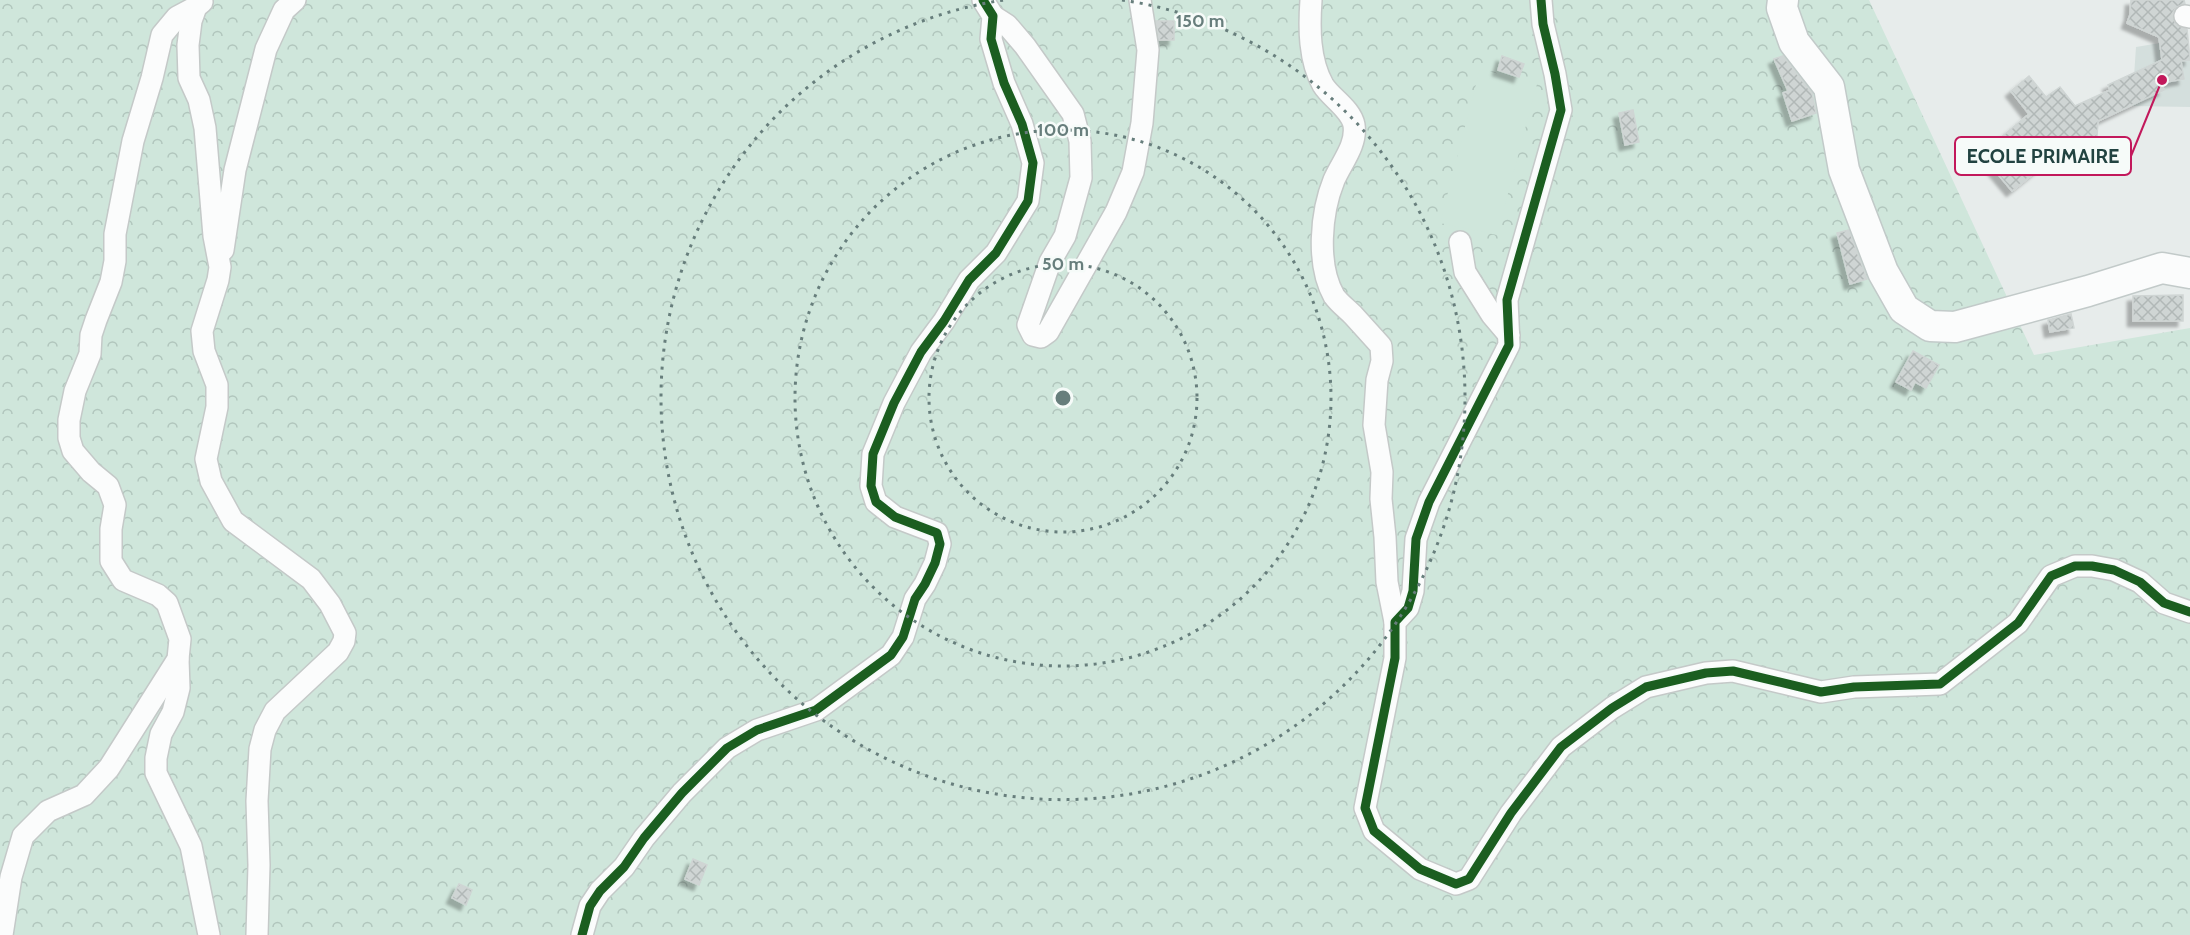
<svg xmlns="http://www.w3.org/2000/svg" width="2190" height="935" font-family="Cabin,sans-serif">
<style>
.built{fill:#d4dfdd}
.forest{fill:url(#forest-crowns)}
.pitch{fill:#cfe6db}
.building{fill:url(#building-cross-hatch);stroke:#cfd5d4;stroke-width:1.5;filter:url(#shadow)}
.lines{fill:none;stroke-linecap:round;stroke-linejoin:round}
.street-casing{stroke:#c4c9c8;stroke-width:24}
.secondary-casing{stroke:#c2cac9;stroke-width:33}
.street{stroke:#fbfcfc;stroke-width:21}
.secondary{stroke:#fbfcfc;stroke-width:30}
.cycleway-casing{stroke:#f6fbf9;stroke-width:13}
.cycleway{stroke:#1b5e20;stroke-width:9}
.ring{fill:none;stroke:#677e7c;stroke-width:3;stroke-dasharray:3 6}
.centre{fill:#677e7c;stroke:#f6fbf9;stroke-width:3}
.ring-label{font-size:18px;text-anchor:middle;font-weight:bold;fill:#677e7c;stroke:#f6fbf9;stroke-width:5;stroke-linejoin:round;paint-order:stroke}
.leader{fill:none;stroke:#c2185b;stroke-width:2}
.callout-dot{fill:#c2185b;stroke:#f6fbf9;stroke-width:2}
.callout{fill:#f6fbf9;stroke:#c2185b;stroke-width:2}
.callout-label{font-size:20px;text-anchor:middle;font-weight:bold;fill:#224341}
</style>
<defs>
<pattern id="forest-crowns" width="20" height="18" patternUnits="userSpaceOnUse" patternTransform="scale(1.5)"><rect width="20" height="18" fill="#cfe6db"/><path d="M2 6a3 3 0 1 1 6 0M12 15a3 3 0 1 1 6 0" fill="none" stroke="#b1c6bd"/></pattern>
<pattern id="building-cross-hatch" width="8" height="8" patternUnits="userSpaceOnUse" patternTransform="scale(1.5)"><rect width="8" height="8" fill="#cfd5d4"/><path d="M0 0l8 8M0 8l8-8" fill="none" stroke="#b1b8b7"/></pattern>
<filter id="shadow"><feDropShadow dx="-5.5" dy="5.5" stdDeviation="1.5" flood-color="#0004"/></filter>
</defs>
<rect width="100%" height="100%" fill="#e7eceb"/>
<polygon class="built" points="2160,43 2175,51 2190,54 2190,107 2132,106 2136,47"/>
<polygon class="forest" points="0,0 1869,0 2034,355 2190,328 2190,935 0,935"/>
<polygon class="pitch" points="1480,69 1537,84 1497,235 1440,223"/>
<g class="building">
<polygon points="2131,0 2184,0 2185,4 2176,7 2172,14 2176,25 2187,29 2190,60 2181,61 2184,79 2161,83 2164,90 2098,121 2097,137 2092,137 2091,152 2061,151 2012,191 1981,154 2029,114 2011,91 2029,76 2046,97 2060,87 2075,106 2110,90 2108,85 2162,60 2159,37 2127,23 2130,15"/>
<polygon points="1156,21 1174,21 1174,40 1159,40"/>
<polygon points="1502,56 1524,64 1519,77 1498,70"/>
<polygon points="1783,56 1812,93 1816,113 1792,121 1783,93 1788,91 1774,59"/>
<polygon points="1633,110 1639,142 1625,145 1619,113"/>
<polygon points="1849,230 1867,279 1850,284 1837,233"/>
<polygon points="2183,295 2183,321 2133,321 2133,296"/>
<polygon points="2071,314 2074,328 2050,332 2048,320"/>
<polygon points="1913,351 1939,365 1926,388 1915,382 1911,390 1896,382"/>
<polygon points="693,859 707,865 699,885 685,879"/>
<polygon points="459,884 472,890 466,905 452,898"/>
</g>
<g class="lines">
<defs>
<g id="street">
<path d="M1311 0C1309 28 1309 60 1323 85 1331 98 1351 109 1354 125 1357 145 1342 162 1334 180 1321 212 1316 264 1334 296 1339 303 1347 309 1353 315 1362 325 1372 336 1381 346L1382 361 1377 380 1374 425 1382 472 1381 499 1385 537 1387 582 1395 622"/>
<polyline points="1541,0 1543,24 1555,74 1561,110 1507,300 1509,345 1429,502 1416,539 1413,591 1408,608 1395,622 1395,658 1365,808 1374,831 1420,869 1456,884 1469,879 1511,813 1561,747 1612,708 1646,687 1706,673 1733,671 1821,692 1854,687 1940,684 2018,623 2051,576 2075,566 2092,566 2114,570 2140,582 2164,603 2190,612"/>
<polyline points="202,2 196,7 191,21 188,45 189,78 199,100 205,128 214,236 220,267 218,280 202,331 204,351 217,385 217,407 206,459 211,481 233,521 311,579 330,604 345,633 344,641 338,652 275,711 265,730 260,749 257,801 259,865 257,935"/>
<polyline points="993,16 1007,25 1025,46 1073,114 1080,141 1081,178 1065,236 1050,262 1028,325 1033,335 1041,337 1048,332 1116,212 1133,172 1142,123 1148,50 1140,0"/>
<polyline points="2185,16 2190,17"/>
<polyline points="1460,242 1465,272 1492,315 1509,335"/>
<polyline points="223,250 235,170 266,49 284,10 295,0"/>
<polyline points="178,659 179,688 173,712 161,734 156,758 156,773 191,846 209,935"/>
<polyline points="2,935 11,877 23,836 48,811 84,795 109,768 178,659 180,639 167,603 158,595 123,580 111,561 111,529 115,505 108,486 91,472 73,451 69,438 69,420 75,391 90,354 91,335 96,320 111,282 115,261 115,234 133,141 152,78 162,35 177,17 196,7"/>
<polyline points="582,935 590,906 600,891 624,867 644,838 682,793 727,748 757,730 816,710 891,655 903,637 915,599 925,584 935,563 940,544 937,533 895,517 876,502 871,486 873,454 894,403 921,352 944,321 969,280 996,253 1028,201 1033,163 1022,124 1004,83 991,39 993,16 983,0"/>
</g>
<polyline id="secondary" points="1783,0 1782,8 1794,42 1829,87 1844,170 1883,272 1904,309 1930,326 1955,327 2088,291 2162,268 2190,273"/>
</defs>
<use href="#street" class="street-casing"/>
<use href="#secondary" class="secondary-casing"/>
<use href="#street" class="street"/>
<use href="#secondary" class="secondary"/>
<defs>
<g id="cycleway">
<polyline points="1541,0 1543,24 1555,74 1561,110 1507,300 1509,345 1429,502 1416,539 1413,591 1408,608 1395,622 1395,658 1365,808 1374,831 1420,869 1456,884 1469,879 1511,813 1561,747 1612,708 1646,687 1706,673 1733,671 1821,692 1854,687 1940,684 2018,623 2051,576 2075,566 2092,566 2114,570 2140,582 2164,603 2190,612"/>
<polyline points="582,935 590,906 600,891 624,867 644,838 682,793 727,748 757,730 816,710 891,655 903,637 915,599 925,584 935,563 940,544 937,533 895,517 876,502 871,486 873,454 894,403 921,352 944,321 969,280 996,253 1028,201 1033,163 1022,124 1004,83 991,39 993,16 983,0"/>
</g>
</defs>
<use href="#cycleway" class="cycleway-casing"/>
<use href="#cycleway" class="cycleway"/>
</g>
<g class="ring">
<circle cx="1063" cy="398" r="134"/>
<circle cx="1063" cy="398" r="268"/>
<path d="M1122 0A402 402 0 1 1 1004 0"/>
</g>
<circle cx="1063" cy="398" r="9" class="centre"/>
<g class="ring-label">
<text x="1200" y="27">150 m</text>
<text x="1063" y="136">100 m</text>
<text x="1063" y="270">50 m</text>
</g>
<path class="leader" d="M2162 80L2131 156"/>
<circle class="callout-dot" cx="2162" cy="80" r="6"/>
<rect class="callout" x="1955" y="137" width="176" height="38" rx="6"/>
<g class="callout-label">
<text x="2043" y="163">ECOLE PRIMAIRE</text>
</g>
</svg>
